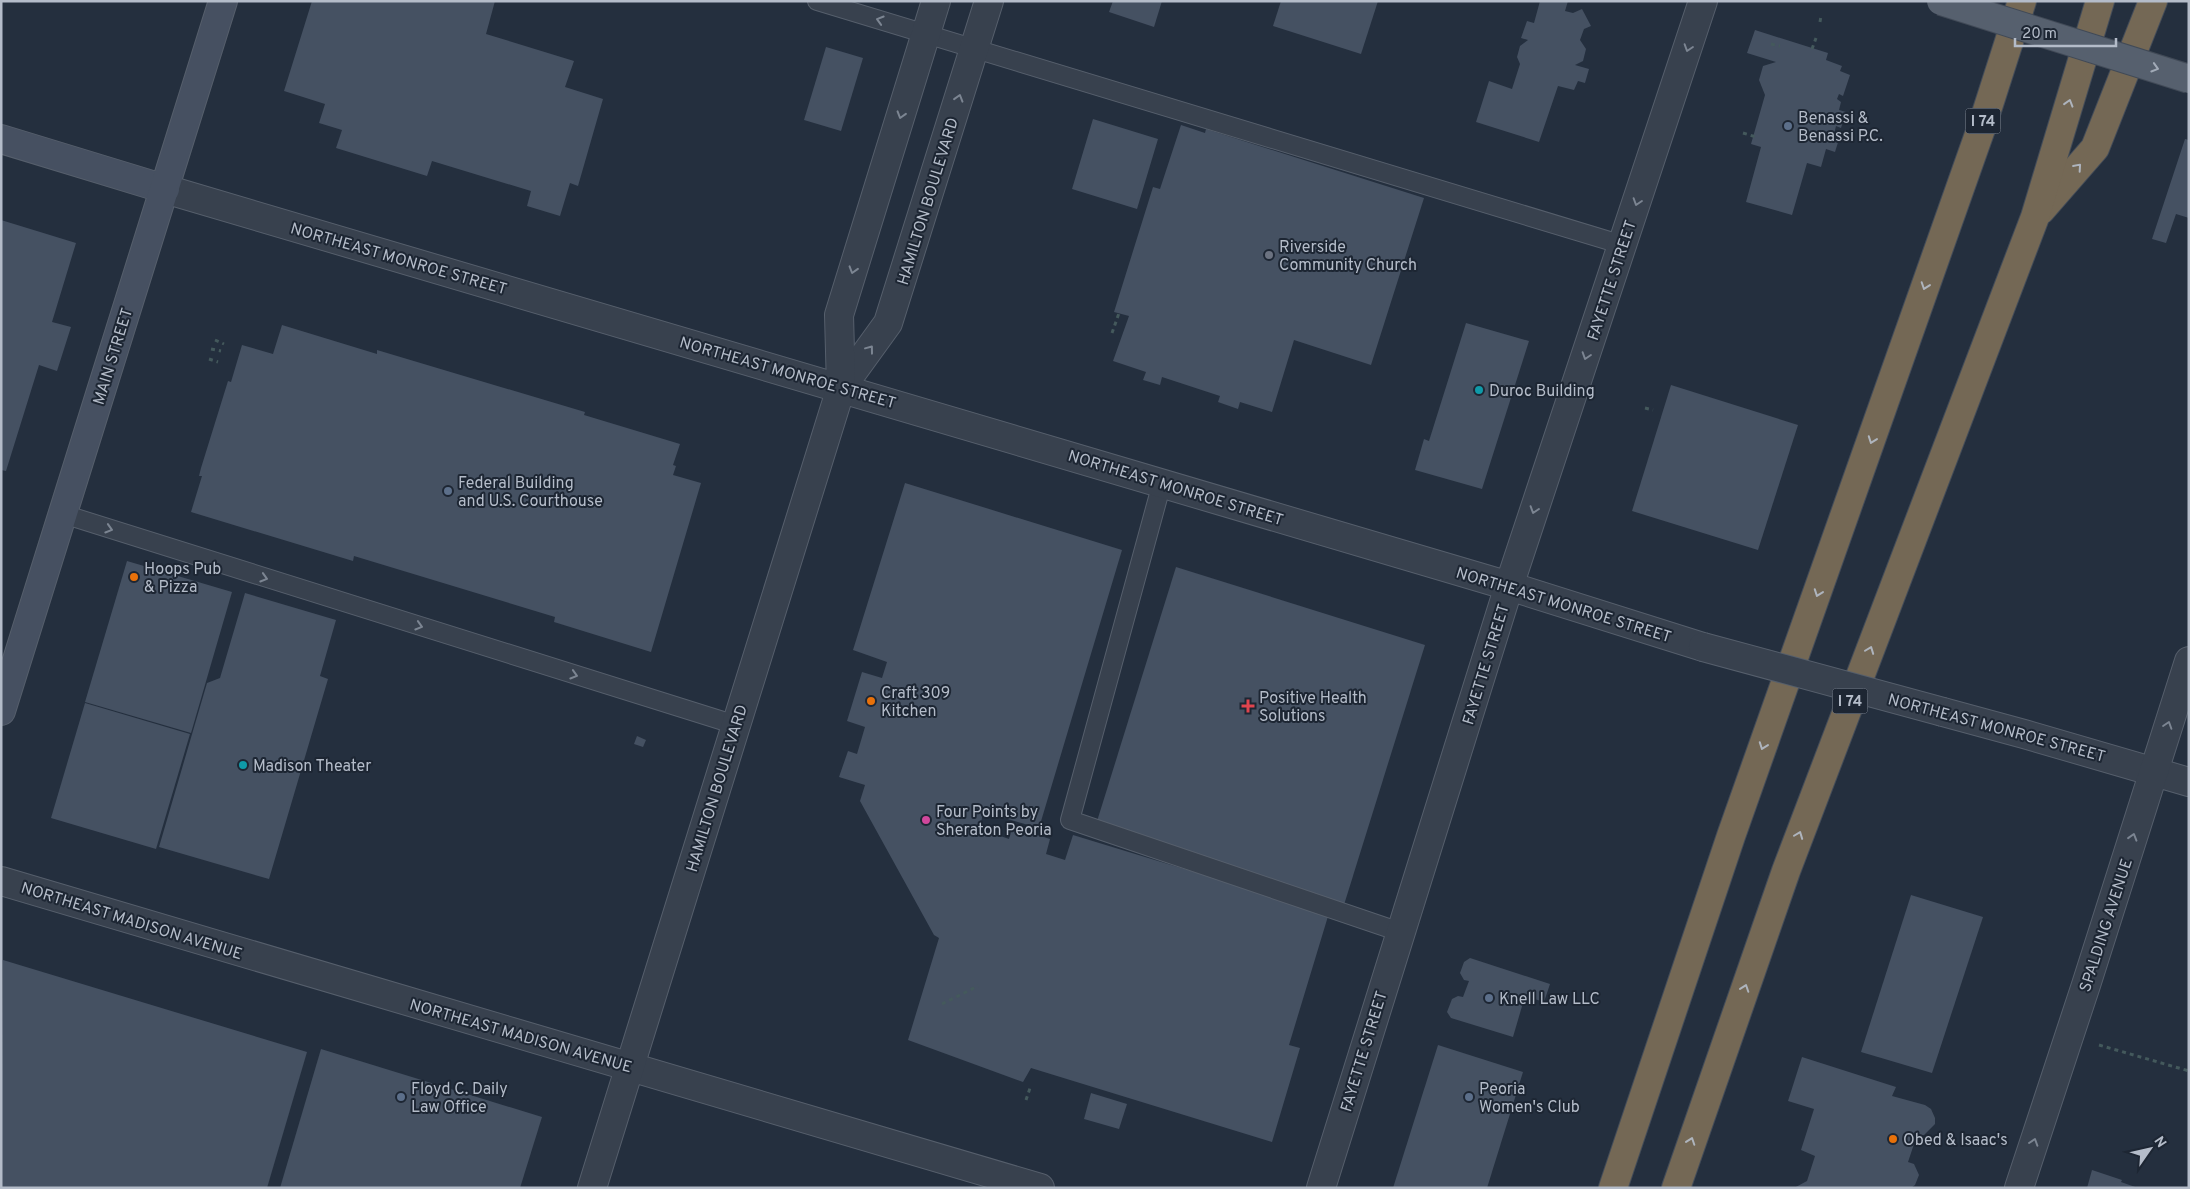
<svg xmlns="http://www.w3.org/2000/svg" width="2190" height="1189" font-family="Overpass,sans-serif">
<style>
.building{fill:#455162}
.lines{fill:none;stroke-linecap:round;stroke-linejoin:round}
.service-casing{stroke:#565f6c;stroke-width:20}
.tertiary-casing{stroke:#565f6c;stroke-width:30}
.secondary-casing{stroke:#565f6c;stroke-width:30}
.motorway-casing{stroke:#434c59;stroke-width:30}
.path{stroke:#44595c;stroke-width:3;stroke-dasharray:4 4;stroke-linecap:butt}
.service{stroke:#38414e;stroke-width:18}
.tertiary{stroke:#38414e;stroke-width:28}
.secondary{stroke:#465061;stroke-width:28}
.motorway{stroke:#746855;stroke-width:28}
.tertiary-bridge-casing{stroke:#565f6c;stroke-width:30;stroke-linecap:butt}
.primary-bridge-casing{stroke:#414a57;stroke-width:30;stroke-linecap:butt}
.tertiary-bridge{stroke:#38414e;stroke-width:28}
.primary-bridge{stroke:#56606e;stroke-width:28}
.oneway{stroke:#7c8592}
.oneway2{stroke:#a1aab7}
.oneway3{stroke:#aeb4bd}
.service-dot{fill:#5c6f8a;stroke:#1d2633;stroke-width:2}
.worship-dot{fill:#6b7280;stroke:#1d2633;stroke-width:2}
.culture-dot{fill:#0f9aa8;stroke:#1d2633;stroke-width:2}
.food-dot{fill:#e8710a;stroke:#1d2633;stroke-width:2}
.health-dot{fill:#e0444e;stroke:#1d2633;stroke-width:2}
.hotel-dot{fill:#d1479c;stroke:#1d2633;stroke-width:2}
.labels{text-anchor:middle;stroke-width:4;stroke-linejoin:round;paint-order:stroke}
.shield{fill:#1d2633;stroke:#878f9c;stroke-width:1}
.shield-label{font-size:15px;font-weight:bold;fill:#b4bcc9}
.poi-label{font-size:16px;fill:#b4bcc9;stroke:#1d2633;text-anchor:start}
.street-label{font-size:16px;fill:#b4bcc9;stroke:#1d2633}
</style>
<rect width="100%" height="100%" fill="#242f3e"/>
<g class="building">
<polygon points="312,1 495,1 486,34 574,61 565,87 603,99 578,186 570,183 560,216 527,206 531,191 432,161 427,176 336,148 342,130 319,123 325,104 284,91"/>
<polygon points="1113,1 1162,1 1154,27 1109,12"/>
<polygon points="1281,1 1378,1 1361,54 1273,26"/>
<polygon points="1540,1 1568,1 1565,11 1573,13 1582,9 1591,26 1584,29 1580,40 1586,49 1583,61 1575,65 1589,69 1585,83 1578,81 1574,90 1558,86 1539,142 1476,122 1489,81 1512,89 1520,64 1517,57 1520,46 1528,40 1521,38 1527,21 1534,23"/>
<polygon points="1755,30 1828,53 1826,60 1842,66 1840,71 1850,75 1843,96 1839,94 1837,99 1841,102 1839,110 1846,112 1841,128 1836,126 1834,134 1840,136 1835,152 1826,149 1821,167 1807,163 1792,215 1746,202 1761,147 1751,144 1765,95 1759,80 1763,66 1776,62 1747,53"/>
<polygon points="826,47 863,58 841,131 804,120"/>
<polygon points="1093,119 1158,139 1137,209 1072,189"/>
<polygon points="1181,125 1205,133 1206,129 1424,198 1371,365 1294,340 1272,412 1240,402 1238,409 1218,402 1220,396 1162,377 1160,385 1143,380 1146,372 1113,361 1129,316 1114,312 1153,187 1160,189"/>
<polygon points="2185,139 2189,140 2189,218 2176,214 2166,243 2152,239"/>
<polygon points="1,220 76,243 52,322 71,327 57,371 39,365 6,471 1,470"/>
<polygon points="1466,323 1529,341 1482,489 1415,470 1424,439 1429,441"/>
<polygon points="282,325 377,354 377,350 585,412 584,415 680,444 673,465 676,466 673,475 701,483 651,652 554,622 555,617 354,556 353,561 191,512 202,476 199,476 201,468 228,381 231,382 242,345 273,354"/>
<polygon points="1671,385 1798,425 1758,550 1632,511"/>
<polygon points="905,483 1122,550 1039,828 983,812 980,829 1009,839 1012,827 1050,839 1046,854 1065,860 1073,835 1329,913 1289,1045 1300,1048 1272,1142 1031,1068 1023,1082 908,1040 939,938 934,935 860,801 865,785 839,777 848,751 857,754 865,727 847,721 862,672 882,678 887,662 853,650"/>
<polygon points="127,561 232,592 191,733 85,702"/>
<polygon points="1176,567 1425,645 1343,908 1094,831"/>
<polygon points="245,593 336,620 320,676 328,679 269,879 159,847 207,683 220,678"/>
<polygon points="85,703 190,734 156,849 51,818"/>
<polygon points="637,736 646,740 643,747 634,744"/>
<polygon points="1911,895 1983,917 1932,1073 1861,1052"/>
<polygon points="1470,958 1550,984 1544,1002 1525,996 1513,1037 1451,1018 1447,1012 1452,999 1458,996 1463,997 1469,981 1464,980 1460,973 1464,962"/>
<polygon points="3,960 307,1052 267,1188 1,1188"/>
<polygon points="1438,1045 1523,1072 1487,1188 1393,1188"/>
<polygon points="321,1049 542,1117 520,1188 280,1188"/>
<polygon points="1802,1057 1896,1087 1892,1096 1925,1105 1931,1109 1935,1118 1935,1124 1924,1135 1917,1135 1908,1162 1914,1164 1919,1175 1915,1185 1911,1188 1794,1188 1807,1181 1815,1156 1801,1150 1814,1109 1788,1101"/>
<polygon points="1091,1093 1127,1104 1119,1129 1084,1119"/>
<polygon points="2092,1170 2122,1180 2121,1182 2138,1188 2087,1188"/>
</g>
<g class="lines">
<defs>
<g id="service">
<polyline points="817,1 1623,245"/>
<polyline points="1162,483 1070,820 1400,932"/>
<polyline points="63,514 736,725"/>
</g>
<g id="tertiary">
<polyline points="165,189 1509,586 1703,647"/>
<polyline points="841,388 888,323 989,1"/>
<polyline points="1943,712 2024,734 2189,782"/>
<polyline points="1,881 1040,1188"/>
<polyline points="592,1188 841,388 839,315 936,1"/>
<polyline points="1321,1188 1509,586 1703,1"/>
<polyline points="2019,1188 2086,985 2189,661"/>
</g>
<g id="secondary">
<polyline points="1,139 165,189"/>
<polyline points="1,711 223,1"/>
</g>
<g id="motorway">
<polyline points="2041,210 2095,148 2153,1"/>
<polyline points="1613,1188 1731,836 1982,126 2022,1"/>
<polyline points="1676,1188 1786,871 2035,217 2100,1"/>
</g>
</defs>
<use href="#service" class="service-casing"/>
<use href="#tertiary" class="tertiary-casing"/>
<use href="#secondary" class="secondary-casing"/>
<use href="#motorway" class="motorway-casing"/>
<g class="path">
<polyline points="1820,22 1821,16"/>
<polyline points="1771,44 1780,46"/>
<polyline points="1812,49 1816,38"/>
<polyline points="1743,133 1756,137"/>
<polyline points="1112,333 1119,313"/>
<polyline points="215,340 224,344"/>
<polyline points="211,349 221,351"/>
<polyline points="209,359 218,362"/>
<polyline points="1645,408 1653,410"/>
<polyline points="942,1004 978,986"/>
<polyline points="2099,1045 2189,1071"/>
<polyline points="1026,1100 1031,1085"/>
</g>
<use href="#service" class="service"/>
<use href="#tertiary" class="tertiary"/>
<use href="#secondary" class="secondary"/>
<use href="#motorway" class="motorway"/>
<defs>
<polyline id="tertiary-bridge" points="1703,647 1943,712"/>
<polyline id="primary-bridge" points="1941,1 2189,79"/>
</defs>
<use href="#tertiary-bridge" class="tertiary-bridge-casing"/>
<use href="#primary-bridge" class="primary-bridge-casing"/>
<use href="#tertiary-bridge" class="tertiary-bridge"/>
<use href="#primary-bridge" class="primary-bridge"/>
</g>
<defs><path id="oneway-chevron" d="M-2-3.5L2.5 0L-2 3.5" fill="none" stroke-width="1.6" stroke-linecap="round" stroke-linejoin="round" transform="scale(1.25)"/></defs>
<g class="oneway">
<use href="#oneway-chevron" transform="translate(880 20) rotate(-163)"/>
<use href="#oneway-chevron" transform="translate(1688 48) rotate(108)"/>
<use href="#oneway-chevron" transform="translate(959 98) rotate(-73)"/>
<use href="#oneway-chevron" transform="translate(901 115) rotate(107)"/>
<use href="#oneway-chevron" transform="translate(1637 202) rotate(108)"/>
<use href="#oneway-chevron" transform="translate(853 270) rotate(107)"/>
<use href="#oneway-chevron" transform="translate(870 349) rotate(-53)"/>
<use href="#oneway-chevron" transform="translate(1586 356) rotate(108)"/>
<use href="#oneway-chevron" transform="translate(1534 510) rotate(108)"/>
<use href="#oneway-chevron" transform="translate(109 529) rotate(17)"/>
<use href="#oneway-chevron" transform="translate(264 578) rotate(17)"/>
<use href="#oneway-chevron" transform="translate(419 626) rotate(17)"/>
<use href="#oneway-chevron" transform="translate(574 675) rotate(17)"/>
<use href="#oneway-chevron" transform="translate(2168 725) rotate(-72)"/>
<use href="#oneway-chevron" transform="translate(2133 837) rotate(-73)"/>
<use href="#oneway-chevron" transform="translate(2034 1142) rotate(-72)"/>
</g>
<use class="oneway2" href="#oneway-chevron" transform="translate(2155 68) rotate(17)"/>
<g class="oneway3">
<use href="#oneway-chevron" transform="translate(2069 103) rotate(-73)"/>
<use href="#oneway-chevron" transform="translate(2078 167) rotate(-49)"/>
<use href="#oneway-chevron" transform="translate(1925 286) rotate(109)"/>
<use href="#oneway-chevron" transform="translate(1872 440) rotate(110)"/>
<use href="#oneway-chevron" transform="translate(1818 593) rotate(110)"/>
<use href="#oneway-chevron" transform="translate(1870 650) rotate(-69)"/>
<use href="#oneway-chevron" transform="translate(1763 746) rotate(110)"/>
<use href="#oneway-chevron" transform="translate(1799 835) rotate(-69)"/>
<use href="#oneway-chevron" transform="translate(1745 988) rotate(-71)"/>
<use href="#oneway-chevron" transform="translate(1691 1141) rotate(-71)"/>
</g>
<g class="service-dot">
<circle cx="1788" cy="126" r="5"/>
<circle cx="448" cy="491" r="5"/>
<circle cx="1489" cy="998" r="5"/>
<circle cx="401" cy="1097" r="5"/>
<circle cx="1469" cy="1097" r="5"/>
</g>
<circle class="worship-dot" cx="1269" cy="255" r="5"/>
<g class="culture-dot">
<circle cx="1479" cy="390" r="5"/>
<circle cx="243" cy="765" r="5"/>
</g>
<g class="food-dot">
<circle cx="134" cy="577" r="5"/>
<circle cx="871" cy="701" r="5"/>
<circle cx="1893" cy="1139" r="5"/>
</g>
<path class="health-dot" d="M1245.5 698.5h5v5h5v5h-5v5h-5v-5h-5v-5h5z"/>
<circle class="hotel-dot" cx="926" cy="820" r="5"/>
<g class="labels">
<g class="shield">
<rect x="1965.5" y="108.5" width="35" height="25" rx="4"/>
<rect x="1832.5" y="688.5" width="35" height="25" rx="4"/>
</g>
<g class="shield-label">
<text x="1983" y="126">I 74</text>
<text x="1850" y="706">I 74</text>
</g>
<g class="poi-label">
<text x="1798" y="123">Benassi &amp;<tspan x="1798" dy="18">Benassi P.C.</tspan></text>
<text x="1279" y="252">Riverside<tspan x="1279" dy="18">Community Church</tspan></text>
<text x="1489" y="396">Duroc Building</text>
<text x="458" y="488">Federal Building<tspan x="458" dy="18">and U.S. Courthouse</tspan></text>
<text x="144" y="574">Hoops Pub<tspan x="144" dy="18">&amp; Pizza</tspan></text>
<text x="881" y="698">Craft 309<tspan x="881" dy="18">Kitchen</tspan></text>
<text x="1259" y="703">Positive Health<tspan x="1259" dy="18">Solutions</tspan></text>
<text x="253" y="771">Madison Theater</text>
<text x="936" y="817">Four Points by<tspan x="936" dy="18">Sheraton Peoria</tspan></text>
<text x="1499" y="1004">Knell Law LLC</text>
<text x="411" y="1094">Floyd C. Daily<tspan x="411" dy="18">Law Office</tspan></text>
<text x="1479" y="1094">Peoria<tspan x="1479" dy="18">Women's Club</tspan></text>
<text x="1903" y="1145">Obed &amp; Isaac's</text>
</g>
<g class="street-label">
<text transform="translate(927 201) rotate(-73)" y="6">HAMILTON BOULEVARD</text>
<text transform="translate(399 258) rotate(16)" y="6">NORTHEAST MONROE STREET</text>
<text transform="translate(1611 280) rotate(-72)" y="6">FAYETTE STREET</text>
<text transform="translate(112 356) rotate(-73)" y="6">MAIN STREET</text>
<text transform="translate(788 372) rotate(16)" y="6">NORTHEAST MONROE STREET</text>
<text transform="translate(1176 487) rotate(17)" y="6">NORTHEAST MONROE STREET</text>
<text transform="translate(1564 604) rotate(17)" y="6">NORTHEAST MONROE STREET</text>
<text transform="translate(1485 664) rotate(-73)" y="6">FAYETTE STREET</text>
<text transform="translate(1997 727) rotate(15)" y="6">NORTHEAST MONROE STREET</text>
<text transform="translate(716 788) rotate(-73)" y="6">HAMILTON BOULEVARD</text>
<text transform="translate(132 920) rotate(17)" y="6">NORTHEAST MADISON AVENUE</text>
<text transform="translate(2105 925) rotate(-72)" y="6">SPALDING AVENUE</text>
<text transform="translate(521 1035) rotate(16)" y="6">NORTHEAST MADISON AVENUE</text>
<text transform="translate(1363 1051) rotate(-73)" y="6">FAYETTE STREET</text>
</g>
</g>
<rect width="2190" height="1189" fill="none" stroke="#b4bcc9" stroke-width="5"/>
<g transform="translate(2150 1149) rotate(56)" stroke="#1d2633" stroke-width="4" paint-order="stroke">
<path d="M0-4L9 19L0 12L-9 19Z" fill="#b4bcc9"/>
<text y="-8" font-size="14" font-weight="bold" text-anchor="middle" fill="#b4bcc9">N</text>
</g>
<path d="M2015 38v8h101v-8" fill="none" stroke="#b4bcc9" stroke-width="2.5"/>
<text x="2022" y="38" font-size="15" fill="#b4bcc9" stroke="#1d2633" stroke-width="4" paint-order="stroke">20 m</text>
</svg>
